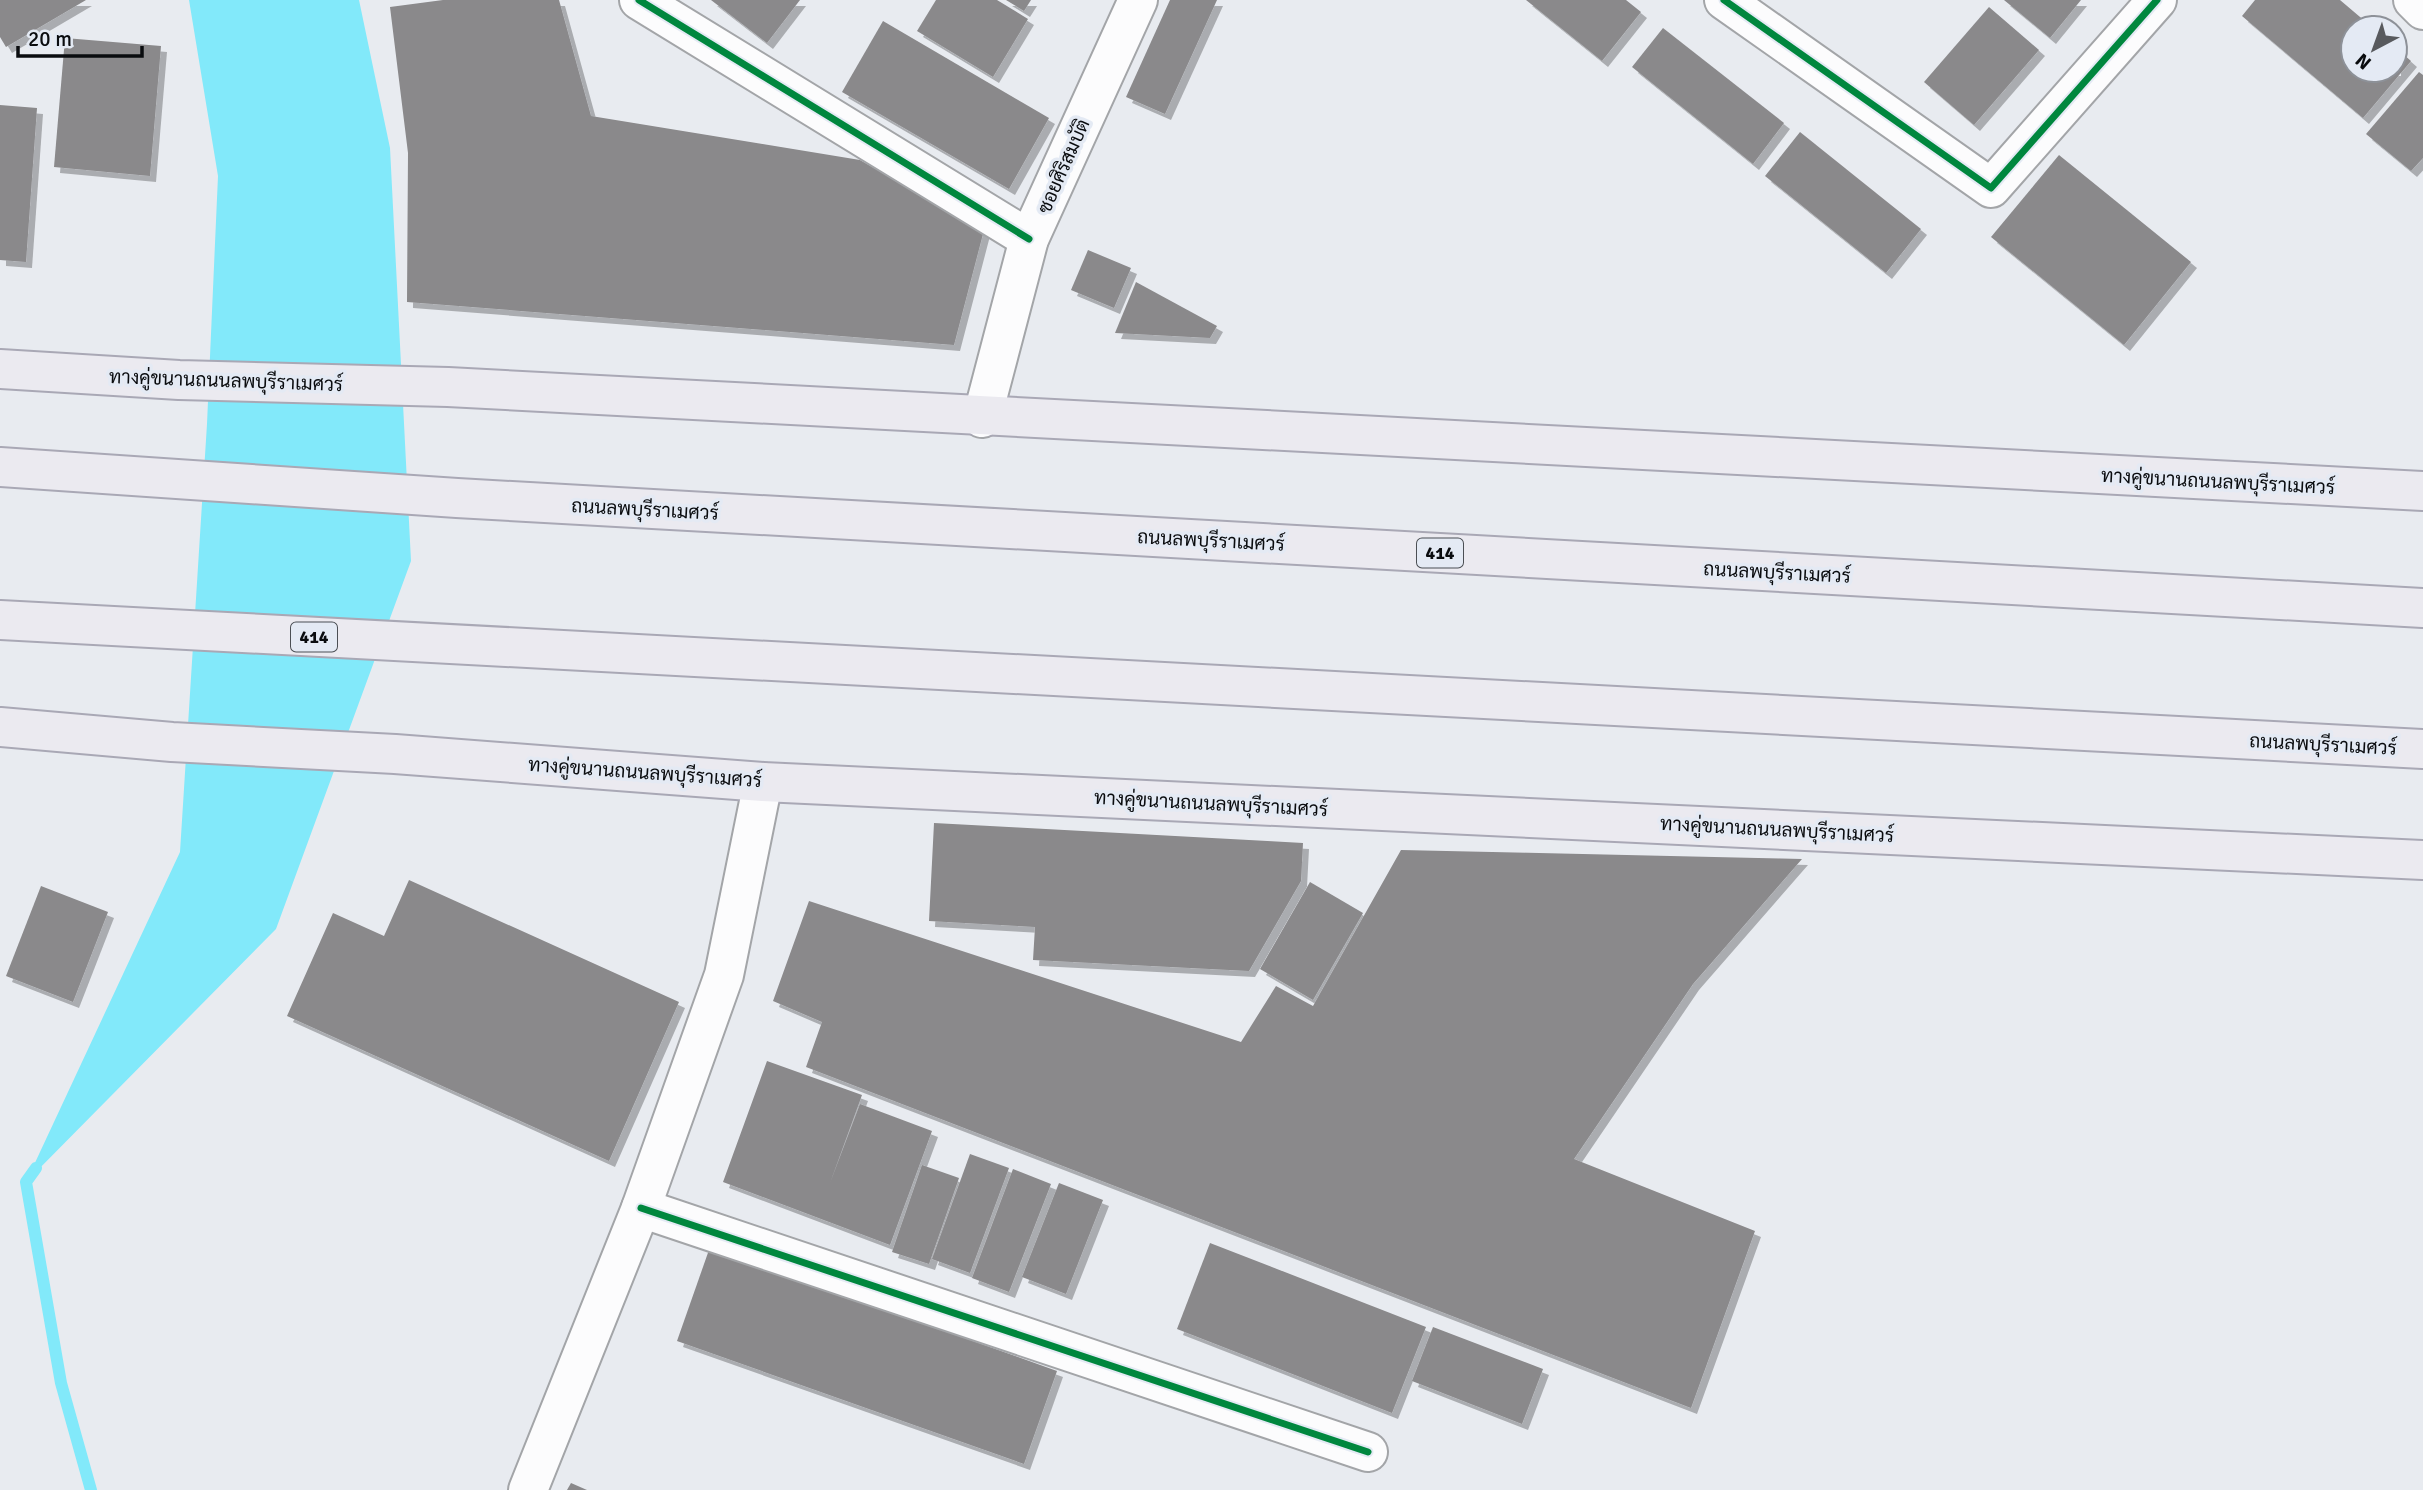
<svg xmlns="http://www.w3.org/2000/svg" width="2423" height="1490" font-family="Signika,Sarabun,sans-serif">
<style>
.water{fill:#82e9fa}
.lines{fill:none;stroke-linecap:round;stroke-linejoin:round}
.stream{stroke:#82e9fa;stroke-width:12}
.building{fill:#8a898b;filter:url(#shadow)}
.minor-casing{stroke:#a3a5a8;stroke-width:42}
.major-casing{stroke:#a9a8b5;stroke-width:42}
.minor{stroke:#fcfcfd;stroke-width:38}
.major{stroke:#ebeaf0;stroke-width:38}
.cycleway-casing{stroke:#e4eaf4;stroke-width:11}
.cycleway{stroke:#00873e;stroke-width:7}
.labels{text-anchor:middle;stroke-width:7;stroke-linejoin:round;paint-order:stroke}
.shield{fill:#e4eaf4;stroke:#4b4f54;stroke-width:2}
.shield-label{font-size:18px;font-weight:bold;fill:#0a0c0f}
.street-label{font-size:19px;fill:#0a0c0f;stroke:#e4eaf4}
</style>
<defs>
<filter id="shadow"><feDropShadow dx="6" dy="6" stdDeviation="0" flood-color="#0004"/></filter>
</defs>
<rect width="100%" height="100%" fill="#e8ebf0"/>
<polygon class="water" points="189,0 359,0 390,148 411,561 276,929 26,1182 180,852 207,424 218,176"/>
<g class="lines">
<polyline class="stream" points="36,1168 26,1182 61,1383 91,1490"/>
</g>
<g class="building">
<polygon points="0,0 86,0 6,47 0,37"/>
<polygon points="443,0 559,0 591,116 860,160 984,230 954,345 407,302 408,153 390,7"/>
<polygon points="711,0 800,0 767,43"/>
<polygon points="936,0 997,0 1028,19 993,77 917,31"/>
<polygon points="1006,0 1031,0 1024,11"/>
<polygon points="1170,0 1217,0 1165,114 1126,97"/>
<polygon points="1526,0 1626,0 1641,12 1602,61"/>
<polygon points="2004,0 2081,0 2050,38"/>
<polygon points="2255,0 2340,0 2373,28 2353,28 2353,70 2395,70 2395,47 2411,61 2363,118 2242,16"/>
<polygon points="1989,7 2039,50 1974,125 1924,82"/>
<polygon points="883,21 1049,118 1009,189 842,92"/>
<polygon points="1663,28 1784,123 1753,164 1632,67"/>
<polygon points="65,38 161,46 150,176 54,167"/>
<polygon points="2419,72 2423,75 2423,158 2411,171 2366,134"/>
<polygon points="0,105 37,108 26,262 0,260"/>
<polygon points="1800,132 1921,229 1886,273 1765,176"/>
<polygon points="2059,155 2191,262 2124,345 1991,237"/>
<polygon points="1088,250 1131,268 1114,308 1071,290"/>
<polygon points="1136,282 1217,326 1210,338 1115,333"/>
<polygon points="934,823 1303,843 1301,881 1249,971 1033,960 1035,927 929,921"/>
<polygon points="1401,850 1802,859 1693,984 1574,1159 1755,1231 1691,1408 806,1067 822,1022 773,1001 809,901 1241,1042 1276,986 1313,1006"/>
<polygon points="409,880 679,1002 609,1161 287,1016 333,913 384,936"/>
<polygon points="1310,882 1363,913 1313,1000 1260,969"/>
<polygon points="41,886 108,912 73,1002 6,976"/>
<polygon points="767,1061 862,1095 830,1183 860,1104 932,1131 890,1245 723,1182"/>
<polygon points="970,1154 1009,1168 970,1273 932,1259"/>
<polygon points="922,1165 959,1178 929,1264 892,1252"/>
<polygon points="1013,1169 1051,1184 1009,1292 972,1278"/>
<polygon points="1059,1183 1103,1200 1066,1294 1022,1277"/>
<polygon points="1210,1243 1426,1327 1392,1413 1177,1329"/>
<polygon points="710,1247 1057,1371 1024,1464 677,1341"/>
<polygon points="1433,1327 1543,1369 1522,1424 1412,1381"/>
<polygon points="571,1483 587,1490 567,1490"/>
</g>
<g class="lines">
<defs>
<g id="minor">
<polyline points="639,0 1029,239"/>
<polyline points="1724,0 1991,188 2157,0"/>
<polyline points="2413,0 2423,10"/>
<polyline points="982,418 1029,239 1138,0"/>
<polyline points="641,1208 1368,1452"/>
<polyline points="528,1490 641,1208 724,975 763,782"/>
</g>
<g id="major">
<polyline points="0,369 179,380 448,387 2423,491"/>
<polyline points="0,467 457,498 2423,608"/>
<polyline points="0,620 2423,749"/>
<polyline points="0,727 172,742 395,754 763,782 2423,860"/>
</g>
</defs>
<use href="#minor" class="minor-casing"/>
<use href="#major" class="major-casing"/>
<use href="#minor" class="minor"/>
<use href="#major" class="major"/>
<defs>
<g id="cycleway">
<polyline points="639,0 1029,239"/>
<polyline points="1724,0 1991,188 2157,0"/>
<polyline points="641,1208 1368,1452"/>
</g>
</defs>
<use href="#cycleway" class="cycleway-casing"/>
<use href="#cycleway" class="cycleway"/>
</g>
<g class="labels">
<g class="shield">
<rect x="1417" y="538.5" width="46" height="29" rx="5"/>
<rect x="291" y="622.5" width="46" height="29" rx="5"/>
</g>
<g class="shield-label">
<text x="1440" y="559">414</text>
<text x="314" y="643">414</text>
</g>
<g class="street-label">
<text transform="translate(1063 166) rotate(-66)" y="7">ซอยศิริสมบัติ</text>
<text transform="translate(226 380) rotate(2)" y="7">ทางคู่ขนานถนนลพบุรีราเมศวร์</text>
<text transform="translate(2218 481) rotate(3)" y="7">ทางคู่ขนานถนนลพบุรีราเมศวร์</text>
<text transform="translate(645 509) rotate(3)" y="7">ถนนลพบุรีราเมศวร์</text>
<text transform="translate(1211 540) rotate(3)" y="7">ถนนลพบุรีราเมศวร์</text>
<text transform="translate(1777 572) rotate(3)" y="7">ถนนลพบุรีราเมศวร์</text>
<text transform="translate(2323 744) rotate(3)" y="7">ถนนลพบุรีราเมศวร์</text>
<text transform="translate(645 772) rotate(4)" y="7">ทางคู่ขนานถนนลพบุรีราเมศวร์</text>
<text transform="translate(1211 803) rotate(3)" y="7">ทางคู่ขนานถนนลพบุรีราเมศวร์</text>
<text transform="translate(1777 829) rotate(3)" y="7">ทางคู่ขนานถนนลพบุรีราเมศวร์</text>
</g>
</g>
<g transform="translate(2374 49) rotate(221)"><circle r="33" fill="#e4eaf4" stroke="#8d9198" stroke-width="2"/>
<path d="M0-5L12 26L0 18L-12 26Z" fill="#585a5e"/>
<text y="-10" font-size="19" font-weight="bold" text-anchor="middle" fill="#0a0c0f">N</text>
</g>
<path d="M18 46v10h124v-10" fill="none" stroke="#0a0c0f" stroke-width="3.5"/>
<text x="28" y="46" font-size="21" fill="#0a0c0f" stroke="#e4eaf4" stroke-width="5" paint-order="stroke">20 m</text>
</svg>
